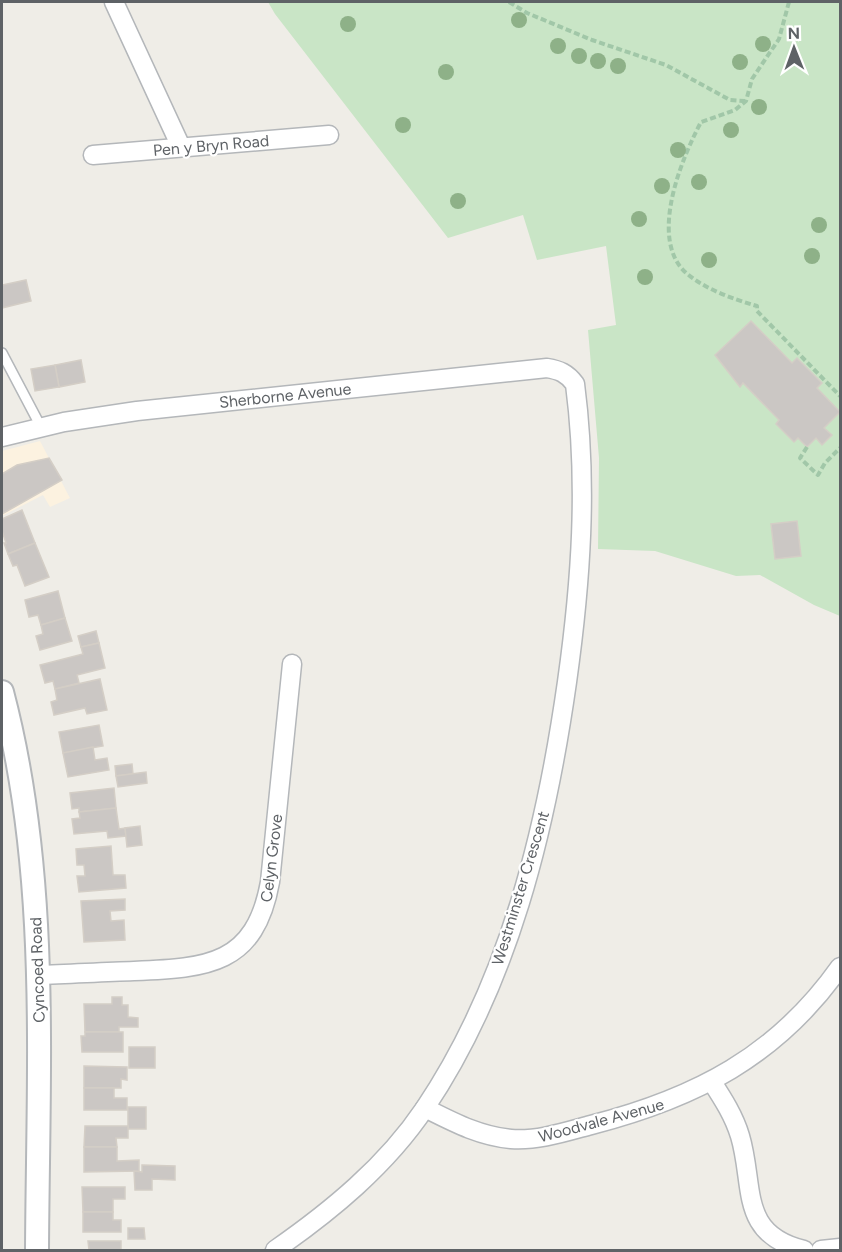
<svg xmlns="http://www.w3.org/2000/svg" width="842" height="1252" font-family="Figtree,sans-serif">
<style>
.commercial{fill:#fcf2e0}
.green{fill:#c9e5c6}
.building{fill:#cbc7c4;stroke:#d4cec6;stroke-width:1.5}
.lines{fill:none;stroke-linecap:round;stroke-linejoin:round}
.service-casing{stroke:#b4b7ba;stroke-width:12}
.minor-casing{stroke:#b4b7ba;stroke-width:21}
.tertiary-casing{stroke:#b4b7ba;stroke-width:26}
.path{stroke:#a1c7a8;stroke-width:4;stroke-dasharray:6 3;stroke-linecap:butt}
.service{stroke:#fff;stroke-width:9}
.minor{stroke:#fff;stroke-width:18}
.tertiary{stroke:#fff;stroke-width:22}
.tree{fill:#8eb188}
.labels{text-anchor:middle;stroke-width:4.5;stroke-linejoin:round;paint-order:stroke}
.street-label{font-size:16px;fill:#5e6266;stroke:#fff}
</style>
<rect width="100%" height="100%" fill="#efede7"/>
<polygon class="commercial" points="40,441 70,498 50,507 43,495 2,516 2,451"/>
<polygon class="green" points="268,2 840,2 840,616 814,605 760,575 736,576 655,551 598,549 599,458 588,330 616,325 606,246 537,260 523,215 448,238 275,14"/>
<g class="building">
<polygon points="26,280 31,301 2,308 2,285"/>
<polygon points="751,321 792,363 797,358 822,383 817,388 840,412 824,428 832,435 822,445 816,438 807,447 798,438 794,442 776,424 779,420 743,383 740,387 715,355"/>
<polygon points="81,360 85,382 59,387 55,365"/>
<polygon points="55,365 59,387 35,391 31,369"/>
<polygon points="49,458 62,480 2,514 2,474 17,465"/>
<polygon points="22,510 35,543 8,554 4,543 6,543 2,531 2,519"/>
<polygon points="797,521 801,556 775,559 771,524"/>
<polygon points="35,543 49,577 25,586 17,565 13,566 8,554"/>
<polygon points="58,591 65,618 41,625 38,615 29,617 25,600"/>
<polygon points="65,618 72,641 40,650 36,636 43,634 41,625"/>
<polygon points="96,631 99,643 81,647 78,636"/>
<polygon points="99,643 105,668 77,675 79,683 55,689 53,681 45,683 40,665 83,654 81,647"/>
<polygon points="100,679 107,710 87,714 85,708 54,715 51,702 57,700 55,689"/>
<polygon points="99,725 103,746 63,753 59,732"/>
<polygon points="93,747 95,760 107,758 109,770 68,777 63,753"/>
<polygon points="132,764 133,774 116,776 115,766"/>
<polygon points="146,772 147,783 118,787 116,776"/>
<polygon points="114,788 116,808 79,812 79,808 72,809 70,793"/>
<polygon points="116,808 119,829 125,828 126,836 108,838 107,831 74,834 72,819 80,818 79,812"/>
<polygon points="140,826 142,845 127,847 125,828"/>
<polygon points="111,846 113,875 125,875 126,888 79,892 77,876 85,876 84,865 77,865 76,849"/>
<polygon points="125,899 125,910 110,911 111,921 124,920 125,940 84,942 81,901"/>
<polygon points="112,997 122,997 122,1005 128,1005 128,1017 138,1018 138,1027 119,1027 119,1032 85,1032 84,1004 112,1004"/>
<polygon points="85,1032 123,1032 123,1052 82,1052 81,1036 85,1036"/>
<rect x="129" y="1047" width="26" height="21"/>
<polygon points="84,1066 127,1067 127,1080 121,1079 121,1088 84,1088"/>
<polygon points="84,1088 114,1088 114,1098 127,1098 127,1110 84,1110"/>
<rect x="128" y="1107" width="18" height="22"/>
<polygon points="85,1126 128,1126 128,1138 116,1138 117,1147 84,1147"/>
<polygon points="84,1147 117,1147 117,1161 139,1160 139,1171 84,1172"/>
<polygon points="142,1165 175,1166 175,1180 152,1179 152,1190 135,1190 134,1171 142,1172"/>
<polygon points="82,1187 125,1187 125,1199 113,1199 113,1212 83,1212"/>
<polygon points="83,1212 113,1212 113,1220 121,1220 121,1232 83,1232"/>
<polygon points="128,1228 144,1228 145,1239 128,1239"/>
<polygon points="88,1241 121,1241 121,1250 89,1250"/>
</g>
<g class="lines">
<defs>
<polyline id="service" points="2,353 41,427"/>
<g id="minor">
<polyline points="114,2 181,147"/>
<polyline points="93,155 329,135"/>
<path d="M2 437 64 422 137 411 547 368C559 370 567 373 575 384 588 484 581 582 567 682 546 830 509 983 425 1108 386 1166 331 1211 275 1250"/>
<path d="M38 975C70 974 102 972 134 971 208 968 255 965 270 882L292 664"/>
<path d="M712 1082C723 1099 734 1116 740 1136 755 1186 738 1234 804 1250"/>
<path d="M425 1108C453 1122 479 1136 511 1139 538 1141 565 1132 591 1125 696 1098 777 1056 840 967"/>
<polyline points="821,1250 840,1248"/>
</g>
<path id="tertiary" d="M2 692C50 874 38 1064 37 1250"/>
</defs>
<use href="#service" class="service-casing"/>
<use href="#minor" class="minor-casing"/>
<use href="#tertiary" class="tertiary-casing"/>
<g class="path">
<polyline points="509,2 527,13 592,40 666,65 730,100 745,101"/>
<path d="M789 2 779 39 752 79 746 101 735 110 701 122C682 158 650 234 683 270 701 288 733 299 757 306V311L840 396"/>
<polyline points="807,447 800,458 818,475 825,463 840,448"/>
</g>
<use href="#service" class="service"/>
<use href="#minor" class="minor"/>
<use href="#tertiary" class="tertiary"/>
</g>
<g class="tree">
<circle cx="519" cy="20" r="8"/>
<circle cx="348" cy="24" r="8"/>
<circle cx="763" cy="44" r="8"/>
<circle cx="558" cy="46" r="8"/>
<circle cx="579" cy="56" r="8"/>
<circle cx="598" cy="61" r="8"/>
<circle cx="740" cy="62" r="8"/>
<circle cx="618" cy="66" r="8"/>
<circle cx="446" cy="72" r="8"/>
<circle cx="759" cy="107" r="8"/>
<circle cx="403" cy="125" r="8"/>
<circle cx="731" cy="130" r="8"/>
<circle cx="678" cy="150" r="8"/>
<circle cx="699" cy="182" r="8"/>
<circle cx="662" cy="186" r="8"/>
<circle cx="458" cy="201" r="8"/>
<circle cx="639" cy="219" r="8"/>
<circle cx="819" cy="225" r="8"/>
<circle cx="812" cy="256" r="8"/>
<circle cx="709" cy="260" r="8"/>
<circle cx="645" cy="277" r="8"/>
</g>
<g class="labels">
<g class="street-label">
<text transform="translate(211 145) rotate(-5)" y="6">Pen y Bryn Road</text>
<text transform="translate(285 395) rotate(-6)" y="6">Sherborne Avenue</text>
<text transform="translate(271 858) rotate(-83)" y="6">Celyn Grove</text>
<text transform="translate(520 888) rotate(-73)" y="6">Westminster Crescent</text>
<text transform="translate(37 970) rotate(-92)" y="6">Cyncoed Road</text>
<text transform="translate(601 1120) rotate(-15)" y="6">Woodvale Avenue</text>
</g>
</g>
<rect width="842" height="1252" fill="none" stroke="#5e6266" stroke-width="6"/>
<g transform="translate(794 48) rotate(359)" stroke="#ffffff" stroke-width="4.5" paint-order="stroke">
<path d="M0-4.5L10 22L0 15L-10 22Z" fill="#5e6266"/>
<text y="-9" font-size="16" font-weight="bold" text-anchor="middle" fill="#5e6266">N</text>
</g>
</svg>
